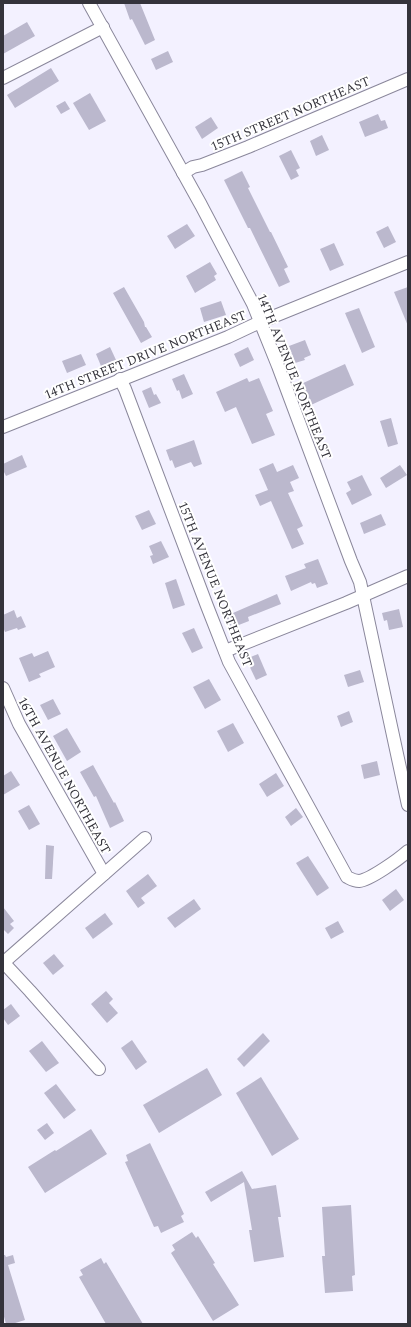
<svg xmlns="http://www.w3.org/2000/svg" width="411" height="1327" font-family="Spectral,serif">
<style>
.building{fill:#bbb8cd}
.lines{fill:none;stroke-linecap:round;stroke-linejoin:round}
.minor-casing{stroke:#8a879b;stroke-width:14}
.minor{stroke:#fff;stroke-width:12}
.labels{text-anchor:middle;stroke-width:4;stroke-linejoin:round;paint-order:stroke}
.street-label{font-size:13px;fill:#34333b;stroke:#fff}
</style>
<rect width="100%" height="100%" fill="#f3f1ff"/>
<g class="building">
<polygon points="124,3 140,3 155,40 145,45 132,19 130,20"/>
<polygon points="27,22 35,36 3,54 3,36"/>
<polygon points="168,51 173,62 156,70 151,59"/>
<polygon points="51,68 59,81 15,108 7,95"/>
<polygon points="90,93 106,121 89,130 73,103"/>
<polygon points="65,101 70,109 61,114 56,106"/>
<polygon points="378,114 381,121 385,120 388,128 365,137 359,122"/>
<polygon points="211,117 218,128 202,139 195,127"/>
<polygon points="322,135 329,150 316,156 310,141"/>
<polygon points="291,150 300,168 296,170 299,176 291,180 279,156"/>
<polygon points="242,171 250,187 248,188 270,232 271,232 288,267 284,269 290,282 279,287 250,228 248,228 224,180"/>
<polygon points="187,224 195,236 175,249 167,236"/>
<polygon points="388,226 396,242 384,248 376,232"/>
<polygon points="334,243 344,265 330,271 320,249"/>
<polygon points="210,262 217,274 214,276 216,280 195,293 186,276"/>
<polygon points="124,287 144,322 145,327 146,327 152,337 141,343 113,293"/>
<polygon points="408,287 408,326 394,292"/>
<polygon points="221,301 226,315 204,322 200,308"/>
<polygon points="359,308 375,347 362,353 345,313"/>
<polygon points="305,340 311,355 304,358 305,360 295,363 289,346"/>
<polygon points="110,347 116,360 101,366 96,354"/>
<polygon points="248,347 254,360 240,367 234,354"/>
<polygon points="81,354 86,365 67,373 62,361"/>
<polygon points="345,364 354,385 311,405 301,384"/>
<polygon points="184,374 193,394 182,399 179,390 177,391 172,379"/>
<polygon points="247,378 249,382 259,378 273,411 266,414 275,435 252,444 236,407 225,412 216,392"/>
<polygon points="151,387 154,395 156,394 161,403 149,408 142,391"/>
<polygon points="391,418 398,444 388,447 380,421"/>
<polygon points="194,440 202,464 194,467 191,462 175,468 172,460 170,461 166,450"/>
<polygon points="22,455 27,467 6,476 3,470 3,464"/>
<polygon points="273,463 277,472 293,465 299,478 290,482 294,491 288,493 303,526 297,529 304,544 292,549 271,501 260,506 255,495 268,490 259,469"/>
<polygon points="400,465 407,475 386,488 380,478"/>
<polygon points="362,475 372,495 352,505 346,493 351,490 347,482"/>
<polygon points="149,510 156,524 142,530 135,516"/>
<polygon points="381,514 386,525 364,534 360,523"/>
<polygon points="161,541 169,557 153,564 150,556 153,555 149,546"/>
<polygon points="318,559 328,584 317,588 315,583 312,584 311,582 291,591 285,576 306,568 304,564"/>
<polygon points="176,579 185,605 173,609 165,583"/>
<polygon points="277,594 281,604 248,617 249,621 231,628 226,616"/>
<polygon points="399,609 403,627 389,630 387,620 384,621 382,613"/>
<polygon points="14,610 17,618 21,616 26,627 18,630 17,628 5,632 3,627 3,615"/>
<polygon points="194,628 203,648 192,653 182,633"/>
<polygon points="48,651 55,667 39,674 41,677 29,682 19,658 32,653 34,657"/>
<polygon points="258,654 267,675 256,680 246,659"/>
<polygon points="360,670 364,682 348,687 344,675"/>
<polygon points="209,679 221,700 205,709 193,687"/>
<polygon points="53,699 61,714 48,720 40,705"/>
<polygon points="349,711 353,722 341,727 337,716"/>
<polygon points="233,723 244,743 228,752 217,731"/>
<polygon points="67,728 81,752 67,761 53,736"/>
<polygon points="377,761 380,775 364,779 361,765"/>
<polygon points="93,765 114,803 115,802 124,821 110,828 96,796 94,797 80,772"/>
<polygon points="11,771 20,785 3,795 3,776"/>
<polygon points="276,773 284,786 267,797 259,784"/>
<polygon points="29,805 40,824 29,830 18,811"/>
<polygon points="296,808 303,817 291,826 285,817"/>
<polygon points="46,845 54,846 52,879 45,879"/>
<polygon points="308,856 329,888 317,896 296,863"/>
<polygon points="148,874 157,886 141,898 145,903 138,908 126,891"/>
<polygon points="396,889 404,900 390,911 382,900"/>
<polygon points="194,899 201,909 175,928 167,918"/>
<polygon points="3,907 14,921 10,924 14,928 8,934 3,929"/>
<polygon points="105,913 113,924 93,939 85,928"/>
<polygon points="338,921 344,932 331,939 325,928"/>
<polygon points="54,954 64,966 53,975 43,963"/>
<polygon points="106,991 113,999 109,1003 118,1013 107,1023 91,1004"/>
<polygon points="11,1004 20,1016 8,1025 3,1018 3,1010"/>
<polygon points="263,1033 270,1041 244,1067 237,1059"/>
<polygon points="132,1040 147,1062 136,1070 121,1048"/>
<polygon points="42,1041 59,1063 46,1072 29,1051"/>
<polygon points="207,1068 222,1095 159,1133 143,1105"/>
<polygon points="261,1077 299,1139 272,1156 236,1093"/>
<polygon points="56,1084 76,1110 64,1119 44,1093"/>
<polygon points="47,1123 54,1133 45,1140 37,1130"/>
<polygon points="91,1129 107,1154 45,1193 28,1167 55,1150 56,1151"/>
<polygon points="150,1143 184,1214 181,1216 184,1222 161,1233 158,1226 154,1227 125,1162 128,1161 126,1155"/>
<polygon points="242,1171 252,1189 276,1185 281,1217 278,1217 284,1257 254,1262 249,1230 252,1230 244,1182 211,1202 205,1192"/>
<polygon points="351,1205 355,1275 352,1276 353,1291 325,1293 322,1256 325,1256 322,1207"/>
<polygon points="192,1232 196,1238 198,1236 215,1263 213,1264 239,1305 213,1321 171,1253 175,1250 172,1245"/>
<polygon points="3,1255 5,1255 6,1257 13,1255 15,1263 8,1265 25,1320 12,1324 6,1324 3,1313"/>
<polygon points="101,1258 104,1264 106,1262 143,1324 106,1324 79,1277 83,1275 80,1270"/>
</g>
<g class="lines">
<defs>
<g id="minor">
<polyline points="89,3 201,205 253,304 278,366 351,561 360,582 408,805"/>
<polyline points="3,78 103,27"/>
<polyline points="183,173 193,167 202,165 248,147 408,79"/>
<path d="M120 379 125 389 207 606 229 662 347 877C351 879 354 881 359 881 370 880 399 859 408 851"/>
<polyline points="3,427 228,337 260,322 408,262"/>
<polyline points="225,651 346,603 408,576"/>
<polyline points="3,688 19,724 104,874"/>
<polyline points="3,962 30,991 99,1069"/>
<polyline points="3,963 145,838"/>
</g>
</defs>
<use href="#minor" class="minor-casing"/>
<use href="#minor" class="minor"/>
</g>
<g class="labels">
<g class="street-label">
<text transform="translate(290 113) rotate(-23)" y="5">15TH STREET NORTHEAST</text>
<text transform="translate(145 354) rotate(-22)" y="5">14TH STREET DRIVE NORTHEAST</text>
<text transform="translate(295 376) rotate(68)" y="5">14TH AVENUE NORTHEAST</text>
<text transform="translate(216 584) rotate(68)" y="5">15TH AVENUE NORTHEAST</text>
<text transform="translate(65 775) rotate(61)" y="5">16TH AVENUE NORTHEAST</text>
</g>
</g>
<rect width="411" height="1327" fill="none" stroke="#34333b" stroke-width="8"/>
</svg>
